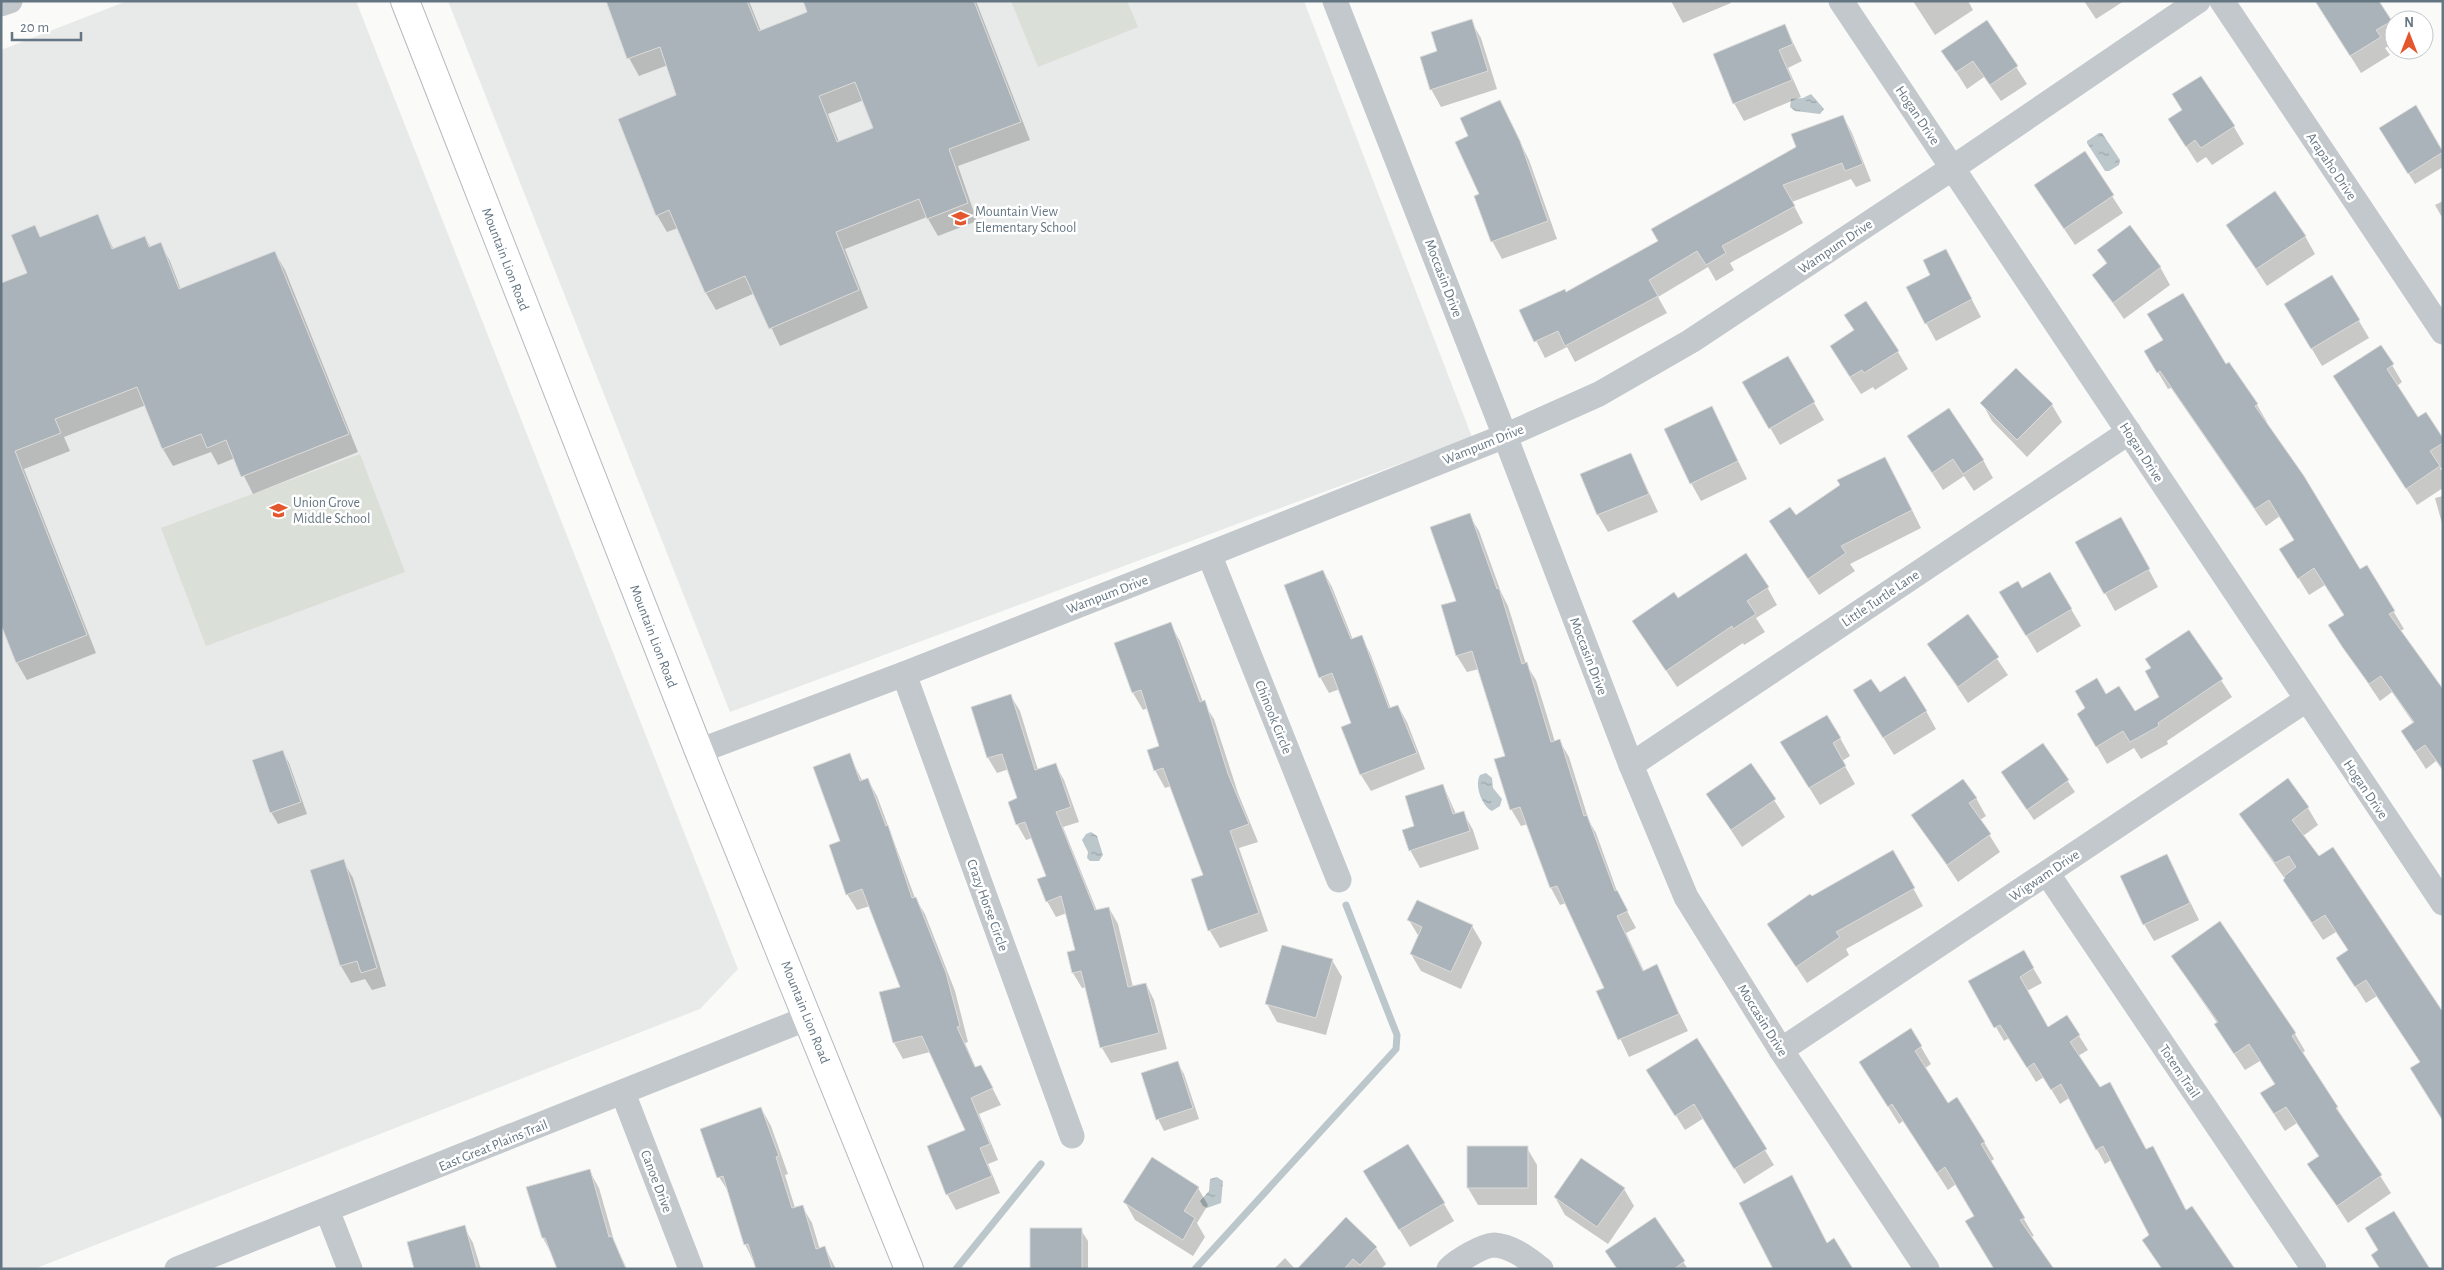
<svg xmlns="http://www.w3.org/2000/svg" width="2444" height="1270" font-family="'Alegreya Sans',sans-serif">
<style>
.built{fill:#e8e9e9}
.green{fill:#dadfd7}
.water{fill:url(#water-ripples)}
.shadow{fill:#0003;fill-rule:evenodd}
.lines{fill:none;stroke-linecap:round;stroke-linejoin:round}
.stream{stroke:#bbc7cb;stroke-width:7}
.building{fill:#aab3b9;stroke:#dcdcda;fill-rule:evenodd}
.secondary-casing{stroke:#b3babf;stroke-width:30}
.street{stroke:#c3c8cc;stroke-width:25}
.secondary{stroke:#fff;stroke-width:28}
.labels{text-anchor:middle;stroke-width:5;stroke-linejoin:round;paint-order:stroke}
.street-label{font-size:14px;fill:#657683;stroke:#fff}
.poi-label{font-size:14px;fill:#657683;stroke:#fff;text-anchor:start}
</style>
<defs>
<pattern id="water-ripples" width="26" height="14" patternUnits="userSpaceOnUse" patternTransform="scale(1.25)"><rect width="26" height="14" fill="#bbc7cb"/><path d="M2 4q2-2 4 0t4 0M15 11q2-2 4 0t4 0" fill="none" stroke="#9ca6aa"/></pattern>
</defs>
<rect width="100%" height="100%" fill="#fafaf8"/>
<g class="built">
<polygon points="127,1 356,1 738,969 700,1009 34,1269 1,1269 1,50"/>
<polygon points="448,1 1304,1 1472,437 730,712"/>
</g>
<g class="green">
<polygon points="1011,1 1127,1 1138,27 1038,67"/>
<polygon points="360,454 405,572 206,646 161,528"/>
</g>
<g class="water">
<polygon points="1811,94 1824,109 1820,114 1795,111 1790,107 1791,99 1803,98"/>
<polygon points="2099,133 2102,133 2120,160 2119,165 2109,171 2105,171 2087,143 2087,141"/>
<path d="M1486 773 1492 778 1493 788 1502 799 1500 806 1492 811C1482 806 1474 785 1480 775Z"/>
<polygon points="1091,832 1097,836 1103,855 1099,861 1090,861 1087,858 1088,852 1082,840 1086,834"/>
<polygon points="1217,1177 1223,1181 1221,1203 1207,1208 1203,1206 1200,1201 1209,1191 1210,1179"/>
</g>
<g class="shadow">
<path d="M607 1H749L761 31 809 13 804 1H976L1030 140 958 166 977 221 938 236 927 217 845 249 868 308 780 346 755 293 716 310 706 293 678 228 667 232 657 215 678 96 668 65 639 76 629 58ZM864 100 875 129 839 142 828 114Z"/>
<polygon points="1671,1 1730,1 1731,3 1683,23"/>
<polygon points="1913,1 1968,1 1973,10 1935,35"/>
<polygon points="2084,1 2124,1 2096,19"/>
<polygon points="2378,1 2394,28 2394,43 2385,48 2390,55 2361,73 2326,17"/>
<polygon points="1471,21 1481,38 1497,89 1441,107 1431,89 1439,52"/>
<polygon points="1987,22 2027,84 2001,101 1984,77 1967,89 1943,51"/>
<polygon points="1785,26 1802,61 1788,68 1801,97 1744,121 1734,103"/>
<polygon points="1500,101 1529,160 1557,239 1502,259 1492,241 1470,137"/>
<polygon points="2415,107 2443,151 2443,167 2415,184 2388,140"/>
<polygon points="2183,111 2234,127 2244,144 2212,165 2206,157 2197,163 2169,120"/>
<polygon points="1843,116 1852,133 1871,181 1856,187 1851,179 1792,202 1803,223 1730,263 1734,270 1716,281 1708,267 1658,297 1667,313 1575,362 1567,347 1545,358 1521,311 1566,293 1659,242"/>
<polygon points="2084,153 2123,213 2075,245 2046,202"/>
<polygon points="2443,201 2443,219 2435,205"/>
<polygon points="97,216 114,250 145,237 151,248 160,244 170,261 181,290 275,253 285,270 358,452 253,494 235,458 218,465 211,452 173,466 163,449 146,405 64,437 70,451 24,469 96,653 27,680 17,663 1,622 28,274 35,227 41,238"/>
<polygon points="2227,225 2305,236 2315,254 2267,286"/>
<polygon points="2099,250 2160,267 2170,285 2124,319 2093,275 2107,265"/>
<polygon points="1955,268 1981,317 1936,341 1926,323"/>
<polygon points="2359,321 2369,338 2322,366 2296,322"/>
<polygon points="1855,331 1898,352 1908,369 1875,390 1873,387 1861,394 1841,364"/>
<polygon points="2146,352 2226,366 2228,364 2257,405 2267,422 2265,423 2360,571 2366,566 2404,629 2400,631 2443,702 2443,771 2436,761 2426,769 2402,732 2414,724 2392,692 2380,701 2340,642 2345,616 2325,585 2309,595 2291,566 2295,541 2280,516 2266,526 2171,388 2168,389"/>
<polygon points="1788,358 1824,420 1780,445 1744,382"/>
<polygon points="2392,365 2402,382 2397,386 2418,419 2443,440 2443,467 2440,468 2443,473 2443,488 2417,505 2334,377"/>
<polygon points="1982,403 2052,405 2062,422 2027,457 1992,421"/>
<polygon points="1712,408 1747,479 1701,501 1691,483"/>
<polygon points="1909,437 1983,460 1993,478 1974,491 1964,476 1943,490"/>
<polygon points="1631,454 1658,512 1608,532 1598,515 1581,475"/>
<polygon points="1895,476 1921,528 1850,564 1855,571 1819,595 1781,539 1795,517"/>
<polygon points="2443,496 2443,527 2435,498"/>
<polygon points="1469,515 1479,531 1501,592 1508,606 1526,664 1536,680 1555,742 1559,740 1569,757 1589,821 1596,833 1618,894 1636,928 1626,933 1644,971 1656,966 1688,1031 1629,1057 1598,992 1606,988 1566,903 1560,905 1551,888 1528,824 1521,826 1511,809 1506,757 1479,669 1467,672 1457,656 1443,606 1458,601"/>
<polygon points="2131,536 2158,587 2115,611 2105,593"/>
<polygon points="1323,571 1332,587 1353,640 1361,637 1370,653 1391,709 1398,706 1407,722 1425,769 1371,791 1361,775 1343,727 1353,724 1340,689 1329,693 1320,677"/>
<polygon points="1767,587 1777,605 1756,618 1765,632 1744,645 1743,643 1677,687 1634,622 1678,600"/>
<polygon points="2022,590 2071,609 2081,626 2037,653 2011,610"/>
<polygon points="1968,616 2008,675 1968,703 1928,644"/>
<polygon points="1170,624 1180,641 1203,702 1214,719 1238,793 1258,842 1239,848 1268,931 1220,948 1210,931 1192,880 1204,875 1171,786 1165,788 1155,770 1161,747 1148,708 1143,710 1133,693 1116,643"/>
<polygon points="2189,631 2232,697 2167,741 2168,744 2141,759 2134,748 2107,764 2078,714 2134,713 2161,697 2152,669"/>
<polygon points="1879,694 1926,711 1936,729 1894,755 1865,708"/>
<polygon points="1011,696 1020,711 1038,770 1055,764 1064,780 1079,822 1063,827 1097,911 1109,908 1118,924 1133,987 1146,984 1154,1000 1167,1049 1111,1063 1102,1048 1087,987 1082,988 1073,973 1068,953 1076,951 1067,913 1056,917 1047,901 1047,876 1032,838 1026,840 1017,824 1019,799 1009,769 997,773 988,758"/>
<polygon points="1840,738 1850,756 1842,761 1855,784 1820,805 1792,760"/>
<polygon points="2043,745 2075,792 2034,820 2002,773"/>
<polygon points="283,752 289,763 307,814 278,824 271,812"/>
<polygon points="849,755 863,782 868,780 877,796 915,898 925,914 955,991 968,1042 965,1043 976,1068 981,1066 1001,1105 979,1114 998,1160 988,1164 1000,1193 956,1210 947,1194 967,1131 930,1052 903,1059 894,1043 881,993 902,988 870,906 857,910 847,894 841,842"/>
<polygon points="1751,765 1785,817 1742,847 1708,795"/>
<polygon points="1443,785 1456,814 1463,812 1473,830 1479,849 1420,868 1410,850 1416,827"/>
<polygon points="1976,798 1986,816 1980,820 2000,852 1958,882 1913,815"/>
<polygon points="2308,808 2318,825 2303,836 2421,1063 2377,996 2366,1003 2348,975 2349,951 2336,932 2323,940 2294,897 2285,879 2240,815"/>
<polygon points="1893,852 1923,906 1846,949 1849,955 1807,983 1768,924"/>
<polygon points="2167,855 2199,920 2154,941 2144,924"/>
<polygon points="343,861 353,878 386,986 372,990 365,979 351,983 341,966"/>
<polygon points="1409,920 1472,926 1482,943 1461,989 1421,971 1411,954 1419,937"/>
<polygon points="2220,923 2295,1034 2305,1051 2302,1053 2391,1193 2348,1223 2309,1164 2319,1157 2297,1123 2285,1131 2272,1111 2275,1085 2260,1061 2245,1070 2226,1042 2218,1024 2172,957"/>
<polygon points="2023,951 2042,983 2027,991 2048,1029 2067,1017 2088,1050 2078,1056 2099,1089 2146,1151 2186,1211 2233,1269 2162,1269 2144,1240 2151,1236 2111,1160 2105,1164 2069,1098 2060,1104 2044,1077 2036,1082 2009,1038 2004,1041 1970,982"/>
<polygon points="1332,960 1342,977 1326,1035 1277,1022 1267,1004"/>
<polygon points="1911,1030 1931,1064 1924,1069 1947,1105 1984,1142 1994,1159 1990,1162 2034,1236 2030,1237 1975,1216 1956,1184 1948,1190 1903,1121 1899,1124 1871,1079"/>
<polygon points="1697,1040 1774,1165 1744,1184 1704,1118 1685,1130 1657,1085"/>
<polygon points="1177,1062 1184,1074 1199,1119 1164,1131 1158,1119"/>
<polygon points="761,1108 771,1126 788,1174 785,1175 795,1208 802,1206 812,1223 820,1250 825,1248 836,1269 757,1269 745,1244 730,1194 719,1177"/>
<polygon points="1527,1148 1537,1165 1537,1205 1478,1205 1468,1188"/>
<polygon points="589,1170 599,1188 615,1244 627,1269 559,1269 543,1238"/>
<polygon points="1198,1188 1208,1205 1197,1223 1205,1237 1193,1256 1135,1220 1125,1202"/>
<polygon points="1375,1189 1444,1204 1454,1221 1410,1247"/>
<polygon points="1624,1189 1634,1206 1608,1244 1565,1215 1555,1197"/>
<polygon points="1654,1219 1688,1269 1617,1269"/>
<polygon points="464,1227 473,1243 481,1269 416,1269"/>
<polygon points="1081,1230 1088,1241 1088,1269 1031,1269"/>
<polygon points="1376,1248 1386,1264 1381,1269 1298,1269"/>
<polygon points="1285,1258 1295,1269 1274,1269"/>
</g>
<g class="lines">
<g class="stream">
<polyline points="956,1269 1041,1164"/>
<polyline points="1195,1269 1396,1049 1397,1035 1346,905"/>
</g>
</g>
<g class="building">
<path d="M606 1H747L759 31 807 12 803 1H974L1021 122 949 149 968 203 927 219 919 199 836 232 859 290 769 329 745 276 705 293 669 210 656 216 618 119 676 95 660 47 627 59ZM855 82 873 128 837 142 819 96Z"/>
<polygon points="2315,1 2379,1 2392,21 2376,30 2381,37 2350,56"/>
<polygon points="1472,19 1488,71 1430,90 1420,57 1437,51 1431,32"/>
<polygon points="1987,20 2018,66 1990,85 1973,61 1956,72 1941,51"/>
<polygon points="1785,24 1793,44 1779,50 1792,80 1733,104 1713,54"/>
<polygon points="2201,76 2235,126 2201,148 2195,140 2186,147 2168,119 2182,110 2172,94"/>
<polygon points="1500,100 1520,141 1548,221 1491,242 1474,196 1479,194 1455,142 1468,136 1460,118"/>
<polygon points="2416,105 2443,152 2408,174 2379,128"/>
<polygon points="1843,115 1863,164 1845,171 1842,163 1783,185 1795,206 1722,246 1726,253 1706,265 1697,251 1649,280 1658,296 1565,346 1558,331 1534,342 1519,310 1565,289 1566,292 1658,241 1651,229 1796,147 1791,134"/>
<polygon points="2085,151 2114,195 2064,229 2034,185"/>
<polygon points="2275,191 2306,236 2256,269 2226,225"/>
<polygon points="98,214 112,249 145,236 149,247 161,242 179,289 275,251 349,434 241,477 226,440 207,448 201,434 162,449 137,387 55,419 61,433 15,451 87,635 16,663 1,625 1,283 27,273 11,235 35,225 40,237"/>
<polygon points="2130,225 2161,267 2113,303 2092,275 2107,263 2097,250"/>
<polygon points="1946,249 1972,299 1925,324 1906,287 1930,275 1923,260"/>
<polygon points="2332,275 2360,320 2311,349 2284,304"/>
<polygon points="2183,293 2226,364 2229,362 2258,404 2255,406 2304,476 2360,569 2367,565 2395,611 2389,614 2443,689 2443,770 2425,745 2415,752 2401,731 2414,722 2381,676 2369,684 2343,648 2328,625 2344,615 2314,568 2298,579 2279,549 2294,540 2269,500 2255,509 2160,371 2157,373 2144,351 2163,340 2147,314"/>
<polygon points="1866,301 1899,351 1864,373 1862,370 1850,377 1830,346 1854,330 1844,315"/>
<polygon points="2381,345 2394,364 2387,369 2418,417 2426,412 2443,438 2443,443 2430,451 2440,466 2406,489 2333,376"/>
<polygon points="1788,356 1815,402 1769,429 1742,382"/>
<polygon points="2016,368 2053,404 2017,440 1980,403"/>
<polygon points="1712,406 1738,461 1690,484 1664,429"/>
<polygon points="1949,408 1984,460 1963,474 1953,459 1932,473 1907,436"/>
<polygon points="1631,453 1649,494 1597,515 1580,474"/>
<polygon points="1885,457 1912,510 1841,546 1846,553 1808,579 1769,521 1790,507 1796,515 1840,485 1837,480"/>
<polygon points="1470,513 1497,589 1499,588 1522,664 1527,662 1551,742 1560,739 1584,816 1587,815 1615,891 1617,890 1628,911 1617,916 1643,971 1657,964 1679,1014 1618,1040 1596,991 1604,988 1557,886 1550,888 1520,807 1510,810 1494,759 1505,756 1472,651 1456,656 1441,605 1456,601 1430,527"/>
<polygon points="2121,517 2150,569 2104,594 2075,542"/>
<polygon points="1746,553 1769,587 1747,601 1756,614 1733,629 1732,626 1666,671 1632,621 1674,592 1678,598"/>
<polygon points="1323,570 1351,639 1362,635 1389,708 1398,705 1417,753 1360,775 1341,727 1351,723 1332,673 1319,678 1284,585"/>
<polygon points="2050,572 2072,609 2026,636 1999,592 2018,581 2022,588"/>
<polygon points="1968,614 1999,657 1958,687 1927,644"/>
<polygon points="1171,622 1200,702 1205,700 1228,774 1249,824 1230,831 1259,913 1208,931 1191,879 1203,875 1163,768 1154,771 1147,750 1159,746 1141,690 1132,693 1114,643"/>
<polygon points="2189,630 2223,679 2158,723 2159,726 2130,742 2123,731 2096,747 2077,714 2085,708 2075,691 2097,678 2106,694 2119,686 2135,711 2159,697 2145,671 2151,668 2145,659"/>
<polygon points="1905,676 1927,711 1883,738 1853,690 1871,679 1880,692"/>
<polygon points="1011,694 1035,770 1056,763 1071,807 1056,812 1095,910 1109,907 1128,987 1146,983 1159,1033 1100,1048 1081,971 1072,973 1067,952 1075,950 1061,896 1046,902 1037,879 1046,876 1025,822 1016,825 1008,802 1017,798 1002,754 987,758 971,707"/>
<polygon points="1827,715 1841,738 1833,743 1846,766 1809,788 1780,742"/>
<polygon points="2043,743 2069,780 2027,810 2001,772"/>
<polygon points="283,750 301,802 270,813 252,760"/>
<polygon points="850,753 860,781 868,778 886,826 888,825 912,898 916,897 946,973 960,1026 957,1027 975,1067 981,1065 993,1088 971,1098 990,1144 980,1148 992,1176 946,1195 927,1146 965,1130 922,1036 893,1043 879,992 900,987 862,889 846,895 829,845 840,841 813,767"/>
<polygon points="1751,763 1776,799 1731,830 1706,794"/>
<polygon points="2288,778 2309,807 2292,820 2319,856 2333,847 2443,1012 2443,1121 2410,1068 2420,1062 2366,980 2355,987 2336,958 2348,950 2325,915 2312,923 2283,880 2285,878 2284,876 2296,867 2289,856 2275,863 2239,814"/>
<polygon points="1963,779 1977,798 1969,803 1991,834 1947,865 1911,815"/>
<polygon points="1443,784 1453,814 1464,811 1470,831 1409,851 1402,830 1414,826 1405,796"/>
<polygon points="1893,850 1915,888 1836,932 1840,937 1796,967 1767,924 1810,894 1812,896"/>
<polygon points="2167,854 2190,903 2143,925 2120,876"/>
<polygon points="344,859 377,968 361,973 357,961 340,966 310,870"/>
<polygon points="1417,900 1473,925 1451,972 1410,954 1422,927 1407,920"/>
<polygon points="2220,921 2296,1033 2292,1036 2338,1107 2336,1108 2382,1175 2337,1206 2307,1164 2319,1156 2286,1107 2274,1114 2260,1093 2275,1084 2249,1044 2234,1054 2214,1024 2218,1022 2171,956"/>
<polygon points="1282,945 1333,959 1316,1018 1265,1004"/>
<polygon points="2024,950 2034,968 2020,977 2048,1027 2067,1015 2080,1035 2070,1042 2100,1087 2110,1082 2146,1149 2153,1146 2186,1210 2192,1206 2235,1269 2162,1269 2142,1240 2149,1235 2103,1146 2096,1150 2061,1084 2051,1090 2034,1063 2027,1068 2000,1025 1994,1028 1968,981"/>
<polygon points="1911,1028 1922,1046 1915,1051 1948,1103 1957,1097 1985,1142 1981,1144 2025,1218 2020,1220 2054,1269 1994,1269 1965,1221 1974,1216 1945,1167 1937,1173 1892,1104 1888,1107 1859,1062"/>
<polygon points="1697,1038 1767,1149 1734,1169 1694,1104 1675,1116 1646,1070"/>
<polygon points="1178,1061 1193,1108 1156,1120 1141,1073"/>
<polygon points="761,1107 779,1156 776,1157 792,1208 803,1205 816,1249 825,1246 832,1269 756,1269 748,1244 744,1245 723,1176 717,1178 700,1129"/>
<polygon points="1408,1144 1445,1203 1399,1230 1363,1171"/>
<rect x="1467" y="1146" width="61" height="42"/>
<polygon points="1152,1157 1199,1187 1184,1211 1195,1218 1183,1240 1123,1202"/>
<polygon points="1581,1158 1625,1188 1597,1227 1554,1197"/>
<polygon points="590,1169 609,1237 612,1236 626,1269 557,1269 545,1238 542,1238 526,1187"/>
<polygon points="1792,1175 1827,1243 1834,1238 1853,1269 1773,1269 1739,1203"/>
<polygon points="2394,1211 2430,1269 2380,1269 2371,1255 2378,1250 2365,1228"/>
<polygon points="1346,1217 1377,1247 1360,1265 1353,1259 1344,1269 1297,1269"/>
<polygon points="1655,1217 1685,1261 1674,1269 1617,1269 1605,1251"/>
<polygon points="465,1225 477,1269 414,1269 407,1242"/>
<rect x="1030" y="1228" width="52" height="41"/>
</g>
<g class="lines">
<defs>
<polyline id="secondary" points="405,1 699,751 909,1269"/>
</defs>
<use href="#secondary" class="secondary-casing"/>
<g class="street">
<polyline points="1335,1 1505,436 1631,765 1686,897 1781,1050 1927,1269"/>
<polyline points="1841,1 2443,903"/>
<polyline points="2222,1 2443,332"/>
<polyline points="1,4 10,1"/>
<polyline points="1209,554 1339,880"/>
<polyline points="904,674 1072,1136"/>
<polyline points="699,751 904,674 1209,554 1505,436 1599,394 1691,341 1954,167 2198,1"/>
<polyline points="1631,765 2129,432"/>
<polyline points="2047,873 2314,1269"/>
<polyline points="1781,1050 2306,700"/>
<polyline points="623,1093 691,1269"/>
<polyline points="327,1210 350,1269"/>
<polyline points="177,1269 808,1018"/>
<path d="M1449 1269C1457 1261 1483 1245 1494 1245 1512 1246 1528 1259 1541 1269"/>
</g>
<use href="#secondary" class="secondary"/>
</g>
<defs>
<symbol id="school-bare" viewBox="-9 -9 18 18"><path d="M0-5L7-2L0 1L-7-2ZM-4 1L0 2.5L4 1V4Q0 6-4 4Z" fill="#e4572e" stroke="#fff" stroke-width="2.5" paint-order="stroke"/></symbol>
</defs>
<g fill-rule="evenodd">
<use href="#school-bare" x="948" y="206" width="25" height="25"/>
<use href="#school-bare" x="266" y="498" width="25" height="25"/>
</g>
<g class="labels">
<g class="street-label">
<text transform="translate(1918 115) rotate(56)" y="5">Hogan Drive</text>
<text transform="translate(2332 166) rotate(56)" y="5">Arapaho Drive</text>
<text transform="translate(1835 246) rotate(-34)" y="5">Wampum Drive</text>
<text transform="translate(506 259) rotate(69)" y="5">Mountain Lion Road</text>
<text transform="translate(1444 278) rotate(69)" y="5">Moccasin Drive</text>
<text transform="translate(1483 444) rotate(-22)" y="5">Wampum Drive</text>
<text transform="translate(2142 452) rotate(57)" y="5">Hogan Drive</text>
<text transform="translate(1107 594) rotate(-21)" y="5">Wampum Drive</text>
<text transform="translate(1880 598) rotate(-34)" y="5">Little Turtle Lane</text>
<text transform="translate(654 636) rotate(69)" y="5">Mountain Lion Road</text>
<text transform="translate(1589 656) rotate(69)" y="5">Moccasin Drive</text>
<text transform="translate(1274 717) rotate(68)" y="5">Chinook Circle</text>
<text transform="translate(2366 789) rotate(56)" y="5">Hogan Drive</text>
<text transform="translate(2044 875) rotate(-34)" y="5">Wigwam Drive</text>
<text transform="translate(988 905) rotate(70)" y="5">Crazy Horse Circle</text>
<text transform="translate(806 1012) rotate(68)" y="5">Mountain Lion Road</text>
<text transform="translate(1763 1020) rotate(58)" y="5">Moccasin Drive</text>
<text transform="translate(2180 1071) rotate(56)" y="5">Totem Trail</text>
<text transform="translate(493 1145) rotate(-22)" y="5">East Great Plains Trail</text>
<text transform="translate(657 1181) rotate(69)" y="5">Canoe Drive</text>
</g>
<g class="poi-label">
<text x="975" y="216">Mountain View<tspan x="975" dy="16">Elementary School</tspan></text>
<text x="293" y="507">Union Grove<tspan x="293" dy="16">Middle School</tspan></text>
</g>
</g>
<rect width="2444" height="1270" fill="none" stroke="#657683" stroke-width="5"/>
<g transform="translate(2409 35)"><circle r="24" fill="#ffffff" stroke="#c1c8cd"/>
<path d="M0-4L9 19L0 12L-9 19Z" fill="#e4572e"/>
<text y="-8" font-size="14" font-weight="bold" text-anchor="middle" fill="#657683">N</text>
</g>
<path d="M12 32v8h69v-8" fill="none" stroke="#657683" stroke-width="2.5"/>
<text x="20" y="32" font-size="15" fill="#657683" stroke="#ffffff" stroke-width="4" paint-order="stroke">20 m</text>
</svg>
